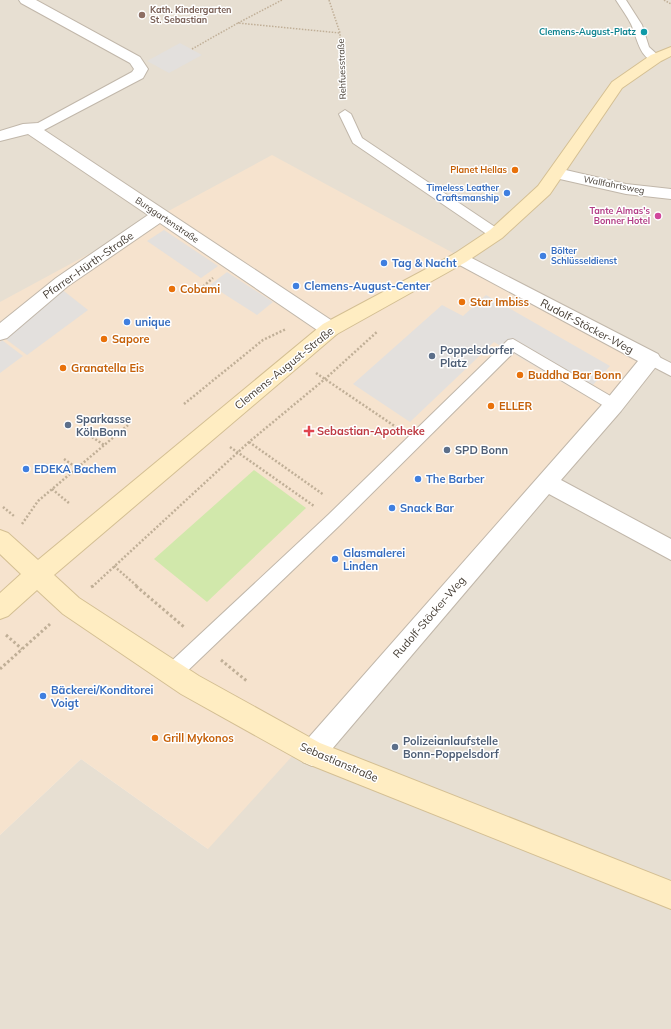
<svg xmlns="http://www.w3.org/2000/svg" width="671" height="1029" font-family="Mulish,sans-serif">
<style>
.residential{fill:#e7dfd2}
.commercial{fill:#f6e3ce}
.green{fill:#d1e8ab}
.parking{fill:#e3e0dd}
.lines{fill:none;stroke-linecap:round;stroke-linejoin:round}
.lane-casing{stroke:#c1b7aa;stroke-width:2}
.street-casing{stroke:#c1b7aa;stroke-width:2}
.secondary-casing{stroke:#d4bf93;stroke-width:2}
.path-far2{stroke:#c0af97;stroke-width:1.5;stroke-dasharray:1.5 1.5;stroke-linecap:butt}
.path-far1{stroke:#c0af97;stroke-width:2.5;stroke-dasharray:2 2;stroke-linecap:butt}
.path{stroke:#c0af97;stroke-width:3;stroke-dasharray:2.5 2.5;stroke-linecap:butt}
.lane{fill:#fff;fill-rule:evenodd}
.street{fill:#fff;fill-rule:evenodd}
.secondary{fill:#ffedc2;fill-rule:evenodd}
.education-dot{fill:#8d6e63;stroke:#fff;stroke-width:1.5}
.culture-dot{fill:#0f9aa8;stroke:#fff;stroke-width:1.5}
.food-dot{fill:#e8710a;stroke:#fff;stroke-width:1.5}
.shop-dot{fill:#3f7fe0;stroke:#fff;stroke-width:1.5}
.hotel-dot{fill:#d1479c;stroke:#fff;stroke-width:1.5}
.service-dot{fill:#5c6f8a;stroke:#fff;stroke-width:1.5}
.health-dot{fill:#e0444e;stroke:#fff;stroke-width:1.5}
.labels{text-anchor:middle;stroke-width:3;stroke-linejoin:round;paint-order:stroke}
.far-education-label{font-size:9px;font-weight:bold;fill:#785e54;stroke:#fff;text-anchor:start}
.far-culture-label{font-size:9px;font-weight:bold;fill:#0d838f;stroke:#fff;text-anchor:end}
.far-street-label{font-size:9px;fill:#453d34;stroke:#fff}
.far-food-label{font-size:9px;font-weight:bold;fill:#c56008;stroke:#fff;text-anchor:end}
.far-shop-label{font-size:9px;font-weight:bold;fill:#366cbe;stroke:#fff;text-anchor:end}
.far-hotel-label{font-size:9px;font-weight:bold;fill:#b23c85;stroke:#fff;text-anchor:end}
.shop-label{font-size:11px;font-weight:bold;fill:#366cbe;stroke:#fff;text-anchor:start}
.street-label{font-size:11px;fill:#453d34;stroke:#fff}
.food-label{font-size:11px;font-weight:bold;fill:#c56008;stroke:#fff;text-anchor:start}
.service-label{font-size:11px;font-weight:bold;fill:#4e5e75;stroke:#fff;text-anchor:start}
.health-label{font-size:11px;font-weight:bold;fill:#be3a42;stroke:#fff;text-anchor:start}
</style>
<rect width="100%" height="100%" fill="#f3ede4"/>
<polygon class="residential" points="0,0 671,0 671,1029 0,1029 0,835 81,759 208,849 0,302"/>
<polygon class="commercial" points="272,155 651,360 208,849 81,759 0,835 0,302"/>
<polygon class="green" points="254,470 306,508 207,602 154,559"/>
<g class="parking">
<polygon points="180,43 202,55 169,73 147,61"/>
<polygon points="164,230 218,266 201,278 147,241"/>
<polygon points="227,272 273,302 257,315 210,285"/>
<polygon points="60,288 88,310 27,355 3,337"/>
<polygon points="486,295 610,366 584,395 494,342 410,422 353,384 442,305 463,316"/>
<polygon points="2,340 23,356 0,373 0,342"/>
</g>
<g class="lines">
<defs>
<g id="lane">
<path d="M616 0H626L642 25 649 47 661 58 660 60C640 65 637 36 631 24 627 16 621 8 616 0Z"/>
<polygon points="345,110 351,114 362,138 501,231 503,234 501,237 491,237 353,143 339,114"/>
<polygon points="513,339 619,401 622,405 619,409 614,411 609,409 514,352 340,525 179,679 172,682 165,679 162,673 165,667 328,515 508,340"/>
<polygon points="651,353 671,363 671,376 646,363 644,359 646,355"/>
</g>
<g id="street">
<polygon points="19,0 36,0 140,57 148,69 143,78 44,130 337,324 339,329 337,334 330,336 323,334 160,223 68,286 7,338 0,340 0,323 56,278 148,215 28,134 0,141 0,131 23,124 38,123 132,72 134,69 130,63 21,3"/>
<polygon points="557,168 626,184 671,189 671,199 626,194 551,177 549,173 551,169"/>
<polygon points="460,252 658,354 661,359 658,364 621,411 561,480 671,539 671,560 549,494 321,762 312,766 303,762 299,753 303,744 607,399 638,361 454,262 451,258 454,254"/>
</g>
<polygon id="secondary" points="671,47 671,56 661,61 622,88 550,194 502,238 466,262 337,334 54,575 79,598 199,676 320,743 671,881 671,909 303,762 181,694 63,614 37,590 8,616 0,619 0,593 21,574 0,554 0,530 8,533 38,560 323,324 454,254 490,230 538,186 612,82 651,55"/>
</defs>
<use href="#lane" class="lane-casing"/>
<use href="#street" class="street-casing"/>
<use href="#secondary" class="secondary-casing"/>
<g class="path-far2">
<polyline points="329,0 340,33 342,96"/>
<polyline points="664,0 671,4"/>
<polyline points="238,23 282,0"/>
<polyline points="192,49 238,23 340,33"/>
</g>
<g class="path-far1">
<polyline points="200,289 213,278"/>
<polyline points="316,373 396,427"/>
<polyline points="184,404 263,340 286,329"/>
<polyline points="92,437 104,445"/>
<polyline points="249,442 324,495"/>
<polyline points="230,447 314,506"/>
<polyline points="64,459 77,468"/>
<polyline points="52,489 70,504"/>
<polyline points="3,507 14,516"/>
<polyline points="22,524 38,501 128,425"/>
<polyline points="114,566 138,587"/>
<polyline points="92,587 249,442 325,379 378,331"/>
</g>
<g class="path">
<polyline points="136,586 184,627"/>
<polyline points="91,587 93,586"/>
<polyline points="6,635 22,649"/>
<polyline points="221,660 248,682"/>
<polyline points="0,669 50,624"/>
</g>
<use href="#lane" class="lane"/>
<use href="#street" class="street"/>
<use href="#secondary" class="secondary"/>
</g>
<circle class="education-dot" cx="142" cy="15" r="4"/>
<circle class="culture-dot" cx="644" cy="32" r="4"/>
<g class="food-dot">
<circle cx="515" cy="170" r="4"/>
<circle cx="172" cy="289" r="4"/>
<circle cx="462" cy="302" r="4"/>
<circle cx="104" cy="339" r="4"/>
<circle cx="63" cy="368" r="4"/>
<circle cx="520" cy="375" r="4"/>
<circle cx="491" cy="406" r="4"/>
<circle cx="155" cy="738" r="4"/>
</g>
<g class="shop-dot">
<circle cx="507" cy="193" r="4"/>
<circle cx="543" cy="256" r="4"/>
<circle cx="384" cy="263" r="4"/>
<circle cx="296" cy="286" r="4"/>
<circle cx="127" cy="322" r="4"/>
<circle cx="26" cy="469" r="4"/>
<circle cx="418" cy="479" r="4"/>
<circle cx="392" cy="508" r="4"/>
<circle cx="335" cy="559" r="4"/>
<circle cx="43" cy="696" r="4"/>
</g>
<circle class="hotel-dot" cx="658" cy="216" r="4"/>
<g class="service-dot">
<circle cx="432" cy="356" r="4"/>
<circle cx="68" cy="425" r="4"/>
<circle cx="447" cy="450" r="4"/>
<circle cx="395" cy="747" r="4"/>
</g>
<path class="health-dot" d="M307 425h4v4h4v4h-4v4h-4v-4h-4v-4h4z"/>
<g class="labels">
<g class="far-education-label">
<text x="150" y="13">Kath. Kindergarten<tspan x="150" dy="10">St. Sebastian</tspan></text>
</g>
<g class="far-culture-label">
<text x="636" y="35">Clemens-August-Platz</text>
</g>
<g class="far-street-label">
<text transform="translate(342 69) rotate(-92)" y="3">Rehfuesstraße</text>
<text transform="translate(614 185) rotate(11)" y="3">Wallfahrtsweg</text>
<text transform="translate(167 220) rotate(34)" y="3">Burggartenstraße</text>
</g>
<g class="far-food-label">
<text x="507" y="173">Planet Hellas</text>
</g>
<g class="far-shop-label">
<text x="499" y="191">Timeless Leather<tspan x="499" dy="10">Craftsmanship</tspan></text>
<text x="551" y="254" text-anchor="start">Bölter<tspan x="551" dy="10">Schlüsseldienst</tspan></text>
</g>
<g class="far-hotel-label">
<text x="650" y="214">Tante Almas's<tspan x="650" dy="10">Bonner Hotel</tspan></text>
</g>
<g class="shop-label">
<text x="392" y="267">Tag &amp; Nacht</text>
<text x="304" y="290">Clemens-August-Center</text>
<text x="135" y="326">unique</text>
<text x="34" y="473">EDEKA Bachem</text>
<text x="426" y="483">The Barber</text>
<text x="400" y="512">Snack Bar</text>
<text x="343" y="557">Glasmalerei<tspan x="343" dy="13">Linden</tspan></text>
<text x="51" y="694">Bäckerei/Konditorei<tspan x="51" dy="13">Voigt</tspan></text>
</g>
<g class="street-label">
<text transform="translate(88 265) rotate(-35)" y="4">Pfarrer-Hürth-Straße</text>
<text transform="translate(587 326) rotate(28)" y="4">Rudolf-Stöcker-Weg</text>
<text transform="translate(284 368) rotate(-39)" y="4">Clemens-August-Straße</text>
<text transform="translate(429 617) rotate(-49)" y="4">Rudolf-Stöcker-Weg</text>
<text transform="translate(339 762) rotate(23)" y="4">Sebastianstraße</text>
</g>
<g class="food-label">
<text x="180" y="293">Cobami</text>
<text x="470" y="306">Star Imbiss</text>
<text x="112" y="343">Sapore</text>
<text x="71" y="372">Granatella Eis</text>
<text x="528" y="379">Buddha Bar Bonn</text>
<text x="499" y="410">ELLER</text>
<text x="163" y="742">Grill Mykonos</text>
</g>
<g class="service-label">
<text x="440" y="354">Poppelsdorfer<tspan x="440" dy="13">Platz</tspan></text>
<text x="76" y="423">Sparkasse<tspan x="76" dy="13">KölnBonn</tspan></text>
<text x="455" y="454">SPD Bonn</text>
<text x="403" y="745">Polizeianlaufstelle<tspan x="403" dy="13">Bonn-Poppelsdorf</tspan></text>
</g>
<g class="health-label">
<text x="317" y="435">Sebastian-Apotheke</text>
</g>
</g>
</svg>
